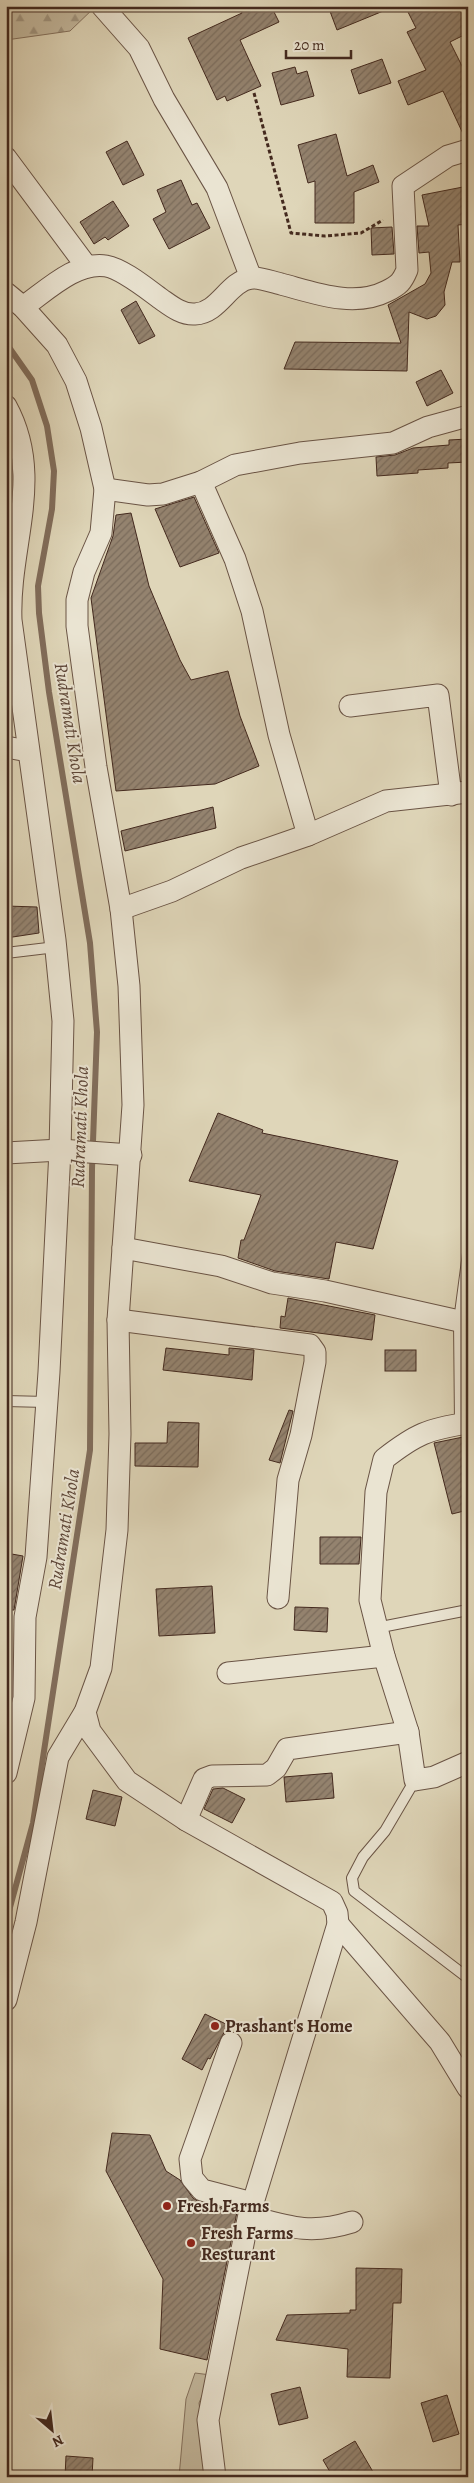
<svg xmlns="http://www.w3.org/2000/svg" width="474" height="2483" font-family="Alegreya,serif">
<style>
.forest{fill:url(#forest-firs);stroke:#84715e}
.green{fill:#c4b99f;stroke:#84715e}
.lines{fill:none;stroke-linecap:round;stroke-linejoin:round}
.stream{stroke:#816d5b;stroke-width:6}
.building{fill:url(#building-hatch);stroke:#43291e}
.lane-casing{stroke:#6a5445;stroke-width:12}
.street-casing{stroke:#6a5445;stroke-width:23}
.path{stroke:#43291e;stroke-width:3;stroke-dasharray:4 2.5;stroke-linecap:butt}
.lane{stroke:#eae4d2;stroke-width:10}
.street{stroke:#eae4d2;stroke-width:21}
.poi-dot{fill:#8f2418;stroke:#eae4d2;stroke-width:2}
.labels{text-anchor:middle;stroke-width:4;stroke-linejoin:round;paint-order:stroke}
.poi-label{font-size:18px;font-weight:bold;fill:#43291e;stroke:#eae4d2;text-anchor:start}
.water-label{font-size:19px;font-style:italic;fill:#5d4638;stroke:#eae4d2}
</style>
<defs>
<pattern id="forest-firs" width="22" height="20" patternUnits="userSpaceOnUse" patternTransform="scale(1.25)"><rect width="22" height="20" fill="#c4b99f"/><path d="M5 1l3.5 6h-7zM16 11l3.5 6h-7z" fill="#a19681"/></pattern>
<pattern id="building-hatch" width="6" height="6" patternUnits="userSpaceOnUse" patternTransform="scale(1.25)"><rect width="6" height="6" fill="#94836f"/><path d="M-1 1l2-2M0 6l6-6M5 7l2-2" fill="none" stroke="#7a6b5b"/></pattern>
</defs>
<rect width="100%" height="100%" fill="#dfd6b9"/>
<filter id="stains"><feTurbulence type="fractalNoise" baseFrequency=".004" numOctaves="4"/><feColorMatrix values="0 0 0 0 .2 0 0 0 0 .09 0 0 0 0 .02 0 0 0 .5 -.17"/></filter>
<radialGradient id="worn" r=".72"><stop offset=".6" stop-color="#630" stop-opacity="0"/><stop offset="1" stop-color="#630" stop-opacity=".3"/></radialGradient>
<polygon class="forest" points="6,6 96,6 70,31 6,40"/>
<polygon class="green" points="195,2373 211,2375 199,2403 208,2477 179,2477 186,2399"/>
<g class="lines">
<polyline class="stream" points="6,343 32,380 47,426 54,471 52,509 38,586 39,613 49,692 90,943 97,1032 92,1169 90,1450 33,1823 6,1922"/>
</g>
<g class="building">
<polygon points="239,6 271,6 279,22 240,40 261,86 227,101 225,96 217,100 188,38 242,13"/>
<polygon points="328,6 393,6 393,7 337,30"/>
<polygon points="405,6 468,6 468,33 450,42 468,78 468,138 465,138 443,91 408,105 398,81 426,70 407,32 416,28"/>
<polygon points="382,59 391,83 359,94 351,70"/>
<polygon points="295,67 297,74 307,71 314,96 281,105 272,73"/>
<polygon points="336,134 347,176 373,165 379,182 354,192 354,223 315,223 315,181 308,183 298,145"/>
<polygon points="127,141 144,175 123,185 106,152"/>
<polygon points="181,180 192,205 197,203 210,228 169,249 153,219 166,212 157,190"/>
<polygon points="468,186 468,224 458,225 460,262 452,262 444,292 445,305 436,316 427,319 409,312 407,371 284,369 295,342 401,343 388,305 425,284 431,273 429,252 419,253 417,226 429,226 422,195"/>
<polygon points="113,201 129,226 108,240 105,237 94,244 80,222"/>
<polygon points="392,227 394,254 372,255 371,228"/>
<polygon points="136,301 155,336 139,344 121,310"/>
<polygon points="441,370 453,393 427,406 416,382"/>
<polygon points="468,439 468,462 448,463 448,468 418,470 418,473 377,476 376,457 395,455 413,448 449,445 449,440"/>
<polygon points="194,497 219,553 180,567 155,509"/>
<polygon points="131,513 149,586 180,660 191,680 228,671 240,716 259,766 215,784 116,791 91,598 113,536 116,515"/>
<polygon points="213,807 216,828 125,851 121,831"/>
<polygon points="6,906 37,907 39,933 6,938"/>
<polygon points="218,1113 263,1130 262,1133 398,1161 373,1249 336,1242 329,1279 275,1271 238,1258 241,1240 244,1240 261,1195 189,1181"/>
<polygon points="288,1298 375,1315 372,1340 280,1328 281,1316 285,1317"/>
<polygon points="166,1348 229,1355 229,1348 254,1350 252,1380 163,1370"/>
<rect x="385" y="1350" width="31" height="21"/>
<polygon points="289,1410 293,1411 280,1463 269,1460"/>
<polygon points="168,1422 199,1423 198,1467 135,1466 135,1443 167,1443"/>
<polygon points="463,1437 468,1457 468,1510 452,1514 434,1443"/>
<polygon points="320,1537 361,1537 359,1564 320,1564"/>
<polygon points="6,1553 23,1556 14,1610 6,1610"/>
<polygon points="212,1586 215,1633 159,1636 156,1589"/>
<polygon points="295,1607 328,1608 327,1632 294,1630"/>
<polygon points="332,1773 334,1798 286,1802 284,1777"/>
<polygon points="223,1788 245,1799 232,1823 204,1809 213,1789"/>
<polygon points="93,1790 122,1797 115,1826 86,1819"/>
<polygon points="205,2014 228,2025 210,2059 208,2058 202,2070 182,2059"/>
<polygon points="112,2133 150,2135 166,2171 180,2180 193,2198 199,2202 237,2212 207,2360 160,2349 163,2279 106,2171"/>
<polygon points="356,2268 402,2269 401,2303 393,2303 390,2378 347,2377 348,2349 276,2340 287,2315 350,2313 350,2310 356,2310"/>
<polygon points="300,2387 308,2418 279,2425 271,2394"/>
<polygon points="447,2395 459,2434 433,2442 421,2403"/>
<polygon points="355,2441 376,2477 333,2477 323,2460"/>
<polygon points="66,2456 93,2458 92,2477 65,2477"/>
</g>
<g class="lines">
<defs>
<g id="lane">
<polyline points="6,953 56,947"/>
<polyline points="6,1401 46,1402"/>
<polyline points="460,1424 459,1321 468,1253"/>
<polyline points="376,1628 468,1610"/>
<polyline points="415,1780 385,1831 363,1857 352,1878 354,1891 468,1978"/>
</g>
<g id="street">
<polyline points="102,6 139,48 164,99 217,188 251,278"/>
<polyline points="6,158 87,267"/>
<polyline points="6,293 23,307 57,345 76,381 91,428 105,489 101,533 84,572 77,600 77,626 96,767 121,909 129,986 133,1105 118,1320 120,1434 117,1530 101,1668 85,1712 58,1757 26,1922 6,2000"/>
<path d="M23 307C45 292 76 261 106 266 123 269 147 289 161 299 171 306 182 315 195 314 219 313 228 282 251 278 260 277 272 282 281 284 315 293 354 308 387 291 399 285 402 282 407 270L403 186 448 156 468 150"/>
<path d="M6 406C45 477 8 545 11 620L55 940 63 1021 60 1150 49 1372 36 1557 25 1617 24 1698 6 1773"/>
<polyline points="201,482 235,559 252,611 279,735 308,835"/>
<polyline points="105,489 148,495 163,494 201,482 235,465 300,453 393,443 428,427 468,416"/>
<polyline points="350,706 438,695 451,795"/>
<polyline points="6,747 28,751"/>
<polyline points="121,909 172,891 241,858 308,835 386,801 468,792"/>
<polyline points="6,1153 60,1150 131,1155"/>
<polyline points="123,1248 221,1266 272,1283 325,1291 468,1323"/>
<polyline points="118,1320 310,1345 315,1352 315,1362 301,1435 288,1480 278,1598"/>
<path d="M468 1423C428 1429 416 1434 384 1459L376 1492 370 1600 384 1656 408 1732 415 1780 434 1777 468 1762"/>
<polyline points="228,1673 384,1656"/>
<polyline points="85,1712 90,1731 127,1781 186,1820 332,1902 337,1913 338,1924 248,2219 208,2420 215,2477"/>
<polyline points="186,1820 204,1779 212,1776 267,1775 276,1768 287,1749 408,1732"/>
<polyline points="338,1924 440,2042 468,2088"/>
<polyline points="231,2043 190,2159 192,2178 202,2190 252,2203"/>
<path d="M249 2216C289 2227 310 2235 352 2222"/>
</g>
</defs>
<use href="#lane" class="lane-casing"/>
<use href="#street" class="street-casing"/>
<polyline class="path" points="254,93 291,233 325,236 361,233 383,220"/>
<use href="#lane" class="lane"/>
<use href="#street" class="street"/>
</g>
<g class="poi-dot">
<circle cx="215" cy="2026" r="5"/>
<circle cx="167" cy="2206" r="5"/>
<circle cx="191" cy="2243" r="5"/>
</g>
<g class="labels">
<g class="poi-label">
<text x="225" y="2032">Prashant's Home</text>
<text x="177" y="2212">Fresh Farms</text>
<text x="201" y="2239">Fresh Farms<tspan x="201" dy="21">Resturant</tspan></text>
</g>
<g class="water-label">
<text transform="translate(71 723) rotate(81)" y="7">Rudramati Khola</text>
<text transform="translate(79 1127) rotate(-88)" y="7">Rudramati Khola</text>
<text transform="translate(63 1529) rotate(-81)" y="7">Rudramati Khola</text>
</g>
</g>
<rect width="474" height="2483" fill="none" stroke="#dfd6b9" stroke-width="25"/>
<rect x="8" y="8" width="459" height="2468" fill="none" stroke="#43291e" stroke-width="2.5"/>
<rect x="12" y="12" width="449" height="2458" fill="none" stroke="#43291e"/>
<g transform="translate(52 2430) rotate(152)" stroke="#eae4d2" stroke-width="4" paint-order="stroke">
<path d="M0-4L9 19L0 12L-9 19Z" fill="#43291e"/>
<text y="-8" font-size="14" font-weight="bold" text-anchor="middle" fill="#43291e">N</text>
</g>
<path d="M286 50v8h65v-8" fill="none" stroke="#43291e" stroke-width="2.5"/>
<text x="294" y="50" font-size="15" fill="#43291e" stroke="#eae4d2" stroke-width="4" paint-order="stroke">20 m</text>
<rect width="100%" height="100%" filter="url(#stains)"/>
<rect width="100%" height="100%" fill="url(#worn)"/>
</svg>
